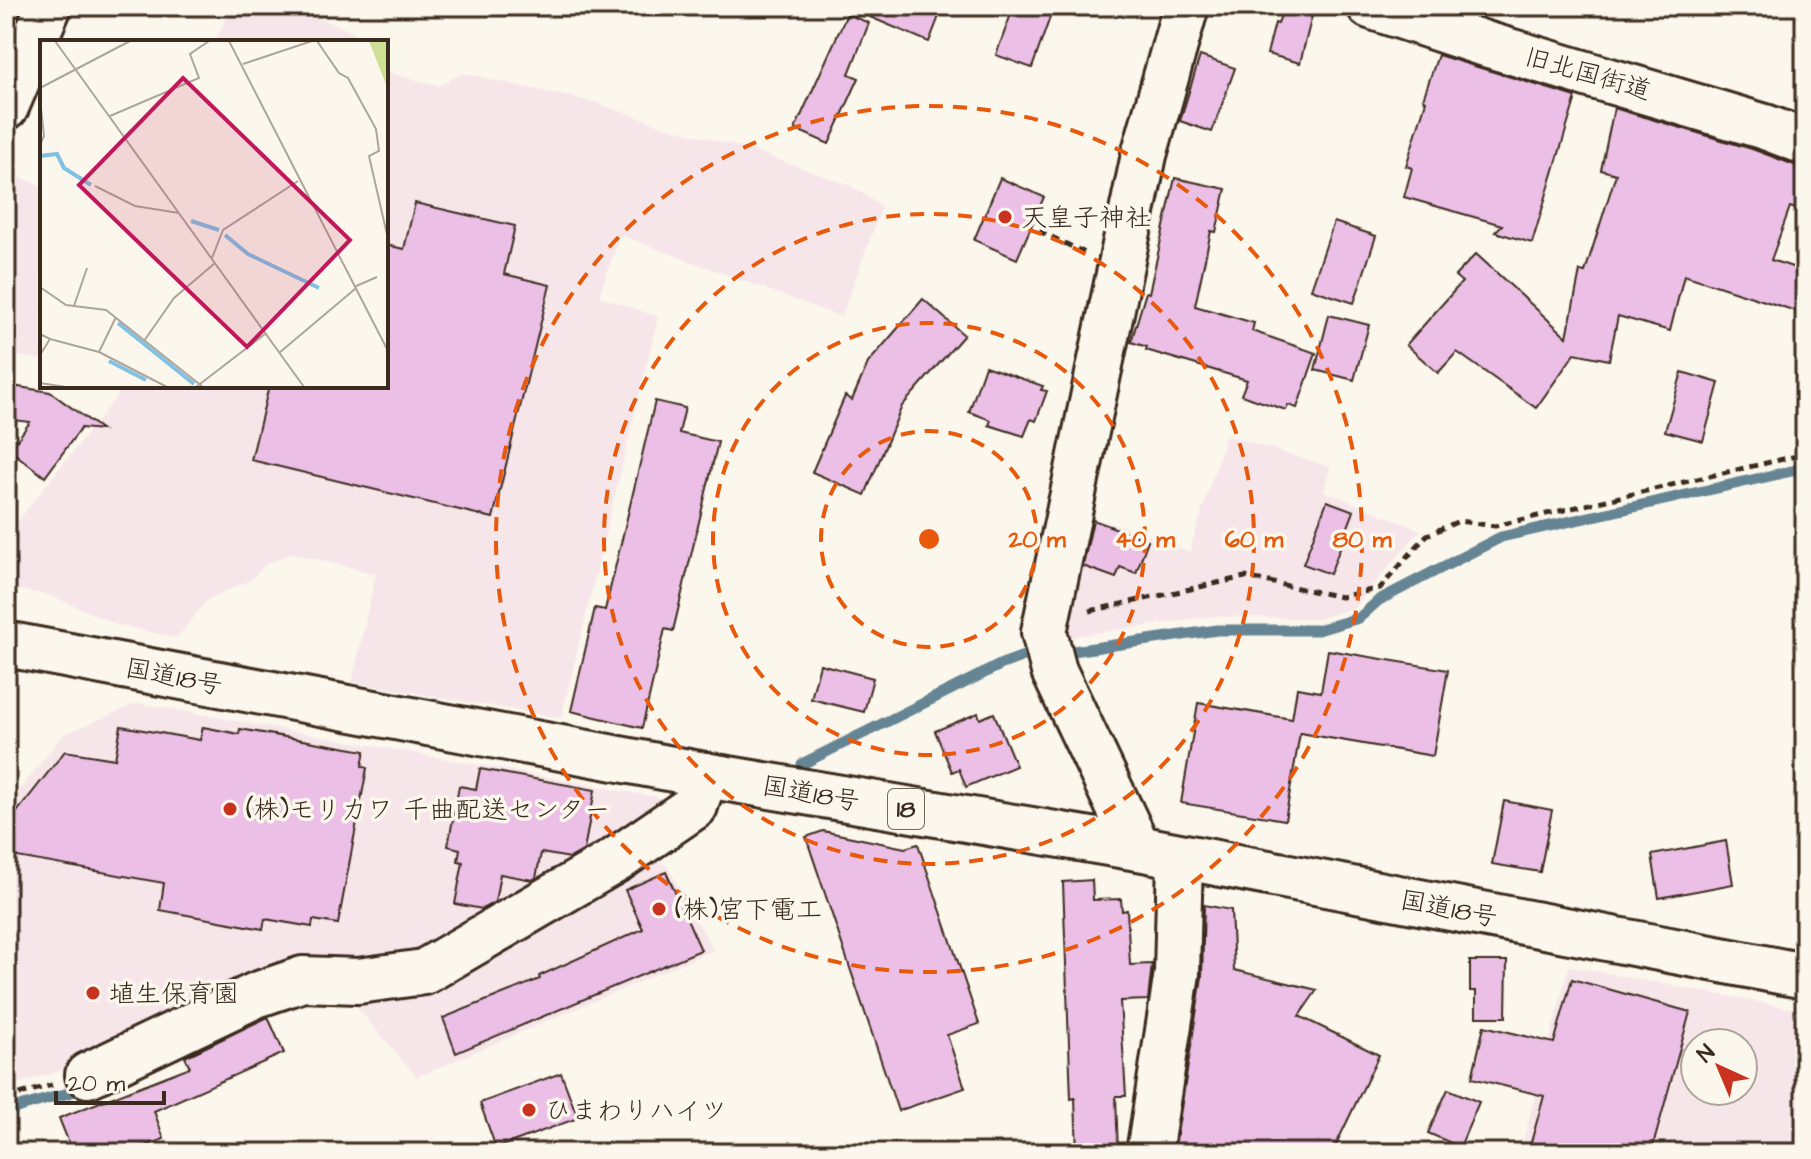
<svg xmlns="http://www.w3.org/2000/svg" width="1811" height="1159" font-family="'Architects Daughter','Klee One',sans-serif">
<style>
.built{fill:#f6e6ea;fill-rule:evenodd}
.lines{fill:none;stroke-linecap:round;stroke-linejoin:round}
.stream{stroke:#668594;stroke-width:11}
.building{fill:#ecc0e6;stroke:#3b2a1e;stroke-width:2}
.minor-casing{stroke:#3b2a1e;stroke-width:50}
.highway-casing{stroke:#3b2a1e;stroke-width:50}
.path{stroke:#3b2a1e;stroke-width:5;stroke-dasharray:8 6;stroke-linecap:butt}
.minor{stroke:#fbf7ec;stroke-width:44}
.highway{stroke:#fbf7ec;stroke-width:44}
.ring{fill:none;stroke:#e8590c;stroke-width:4;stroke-dasharray:14 10}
.poi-dot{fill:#c8321e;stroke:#fbf7ec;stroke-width:3}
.labels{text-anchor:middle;stroke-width:7;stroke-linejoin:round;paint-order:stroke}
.shield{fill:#fbf7ec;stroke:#75685c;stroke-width:2}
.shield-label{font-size:24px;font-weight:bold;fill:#3b2a1e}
.street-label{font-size:26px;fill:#3b2a1e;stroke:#fbf7ec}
.poi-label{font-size:26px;fill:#3b2a1e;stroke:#fbf7ec;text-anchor:start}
.inset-river{fill:none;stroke:#82c1e3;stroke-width:4}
.inset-road{fill:none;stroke:#aea59a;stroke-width:2}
.view{fill:#c2185b;fill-opacity:0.15;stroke:#c2185b;stroke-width:4}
.inset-edge{fill:none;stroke:#3b2a1e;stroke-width:4}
.centre{fill:#e8590c;stroke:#fbf7ec;stroke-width:4}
.ring-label{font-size:24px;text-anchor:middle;font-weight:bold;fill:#e8590c;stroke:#fbf7ec;stroke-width:7;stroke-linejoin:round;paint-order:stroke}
</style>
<rect width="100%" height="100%" fill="#fbf7ec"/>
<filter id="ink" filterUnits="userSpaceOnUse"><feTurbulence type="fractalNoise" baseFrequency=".0125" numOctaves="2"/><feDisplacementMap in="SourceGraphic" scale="16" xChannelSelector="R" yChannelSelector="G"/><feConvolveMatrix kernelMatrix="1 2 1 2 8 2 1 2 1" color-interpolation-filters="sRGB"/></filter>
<g filter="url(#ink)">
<g class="built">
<polygon points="231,6 292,6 362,36 361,42 215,42"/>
<polygon points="386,72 439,86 462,73 597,103 660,125 751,150 852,186 882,207 841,317 620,235 599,296 658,317 561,718 352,682 376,574 292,553 265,565 251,580 208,599 177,638 118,625 49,595 6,588 6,536 120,392 121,386 386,386"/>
<polygon points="9,173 42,186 42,360 6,354 6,181"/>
<polygon points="1226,435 1330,467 1324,491 1420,530 1354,608 1317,619 1214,616 1061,638 1081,515 1145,533 1189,552"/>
<polygon points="138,703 673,800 440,944 77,1066 6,1087 6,807 63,735"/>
<polygon points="647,856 668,867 713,950 417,1077 354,1004 362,989"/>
<path d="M1569 966 1805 1011V1083L1795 1153H1520ZM1695 1043H1743V1091H1695Z"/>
</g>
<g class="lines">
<g class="stream">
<polyline points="1066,652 1217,630 1318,630 1359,618 1379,600 1501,537 1805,468"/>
<polyline points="802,764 1002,664 1032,653"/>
<polyline points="6,1111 86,1088"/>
</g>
</g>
<g class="building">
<polygon points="844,6 943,6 929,42"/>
<polygon points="1014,6 1054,6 1032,68 996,55"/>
<polygon points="1283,8 1312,16 1300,63 1267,54 1275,23 1278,24"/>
<polygon points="847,14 869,23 849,74 859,78 829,144 795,129"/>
<polygon points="1438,55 1576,97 1532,243 1495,232 1502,225 1404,197 1412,168 1406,166 1426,101 1423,99"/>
<polygon points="1200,56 1235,68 1212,132 1180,121"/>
<polygon points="1614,108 1752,149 1805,169 1805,212 1790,207 1771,260 1805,271 1805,314 1684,275 1670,331 1618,316 1609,360 1575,353 1536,408 1457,352 1438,373 1406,345 1462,282 1455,276 1476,254 1567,337 1580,271 1585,272 1616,174 1601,170"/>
<polygon points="1000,178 1044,197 1017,259 974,240"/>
<polygon points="1175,178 1226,189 1216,232 1211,231 1195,306 1254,323 1252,331 1316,353 1297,408 1288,405 1286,410 1241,395 1247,380 1146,350 1147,347 1131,342 1146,292 1149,293"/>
<polygon points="415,203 515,226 504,274 550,285 493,518 251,460 269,386 386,386 386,245 404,249"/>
<polygon points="1334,222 1376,236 1354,303 1311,289"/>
<polygon points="923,299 964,335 902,406 865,495 812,472 845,396 852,400 868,363"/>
<polygon points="1329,315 1369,325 1354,380 1315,370"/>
<polygon points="985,366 1043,386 1041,390 1047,391 1036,421 1031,419 1024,436 989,425 991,420 969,412"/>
<polygon points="1682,372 1719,383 1703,441 1665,431"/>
<polygon points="6,385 50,392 102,430 81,428 45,477 10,450 30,422 6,419"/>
<polygon points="655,401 685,408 679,433 718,442 673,631 665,629 642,728 571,711 595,608 605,610"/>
<polygon points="1327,501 1354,511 1330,574 1303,564"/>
<polygon points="1093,520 1148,540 1136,573 1120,567 1116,578 1083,566"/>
<polygon points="1328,650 1448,670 1433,756 1300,733 1285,820 1181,803 1198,703 1292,719 1297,688 1321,692"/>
<polygon points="820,664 873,678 864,712 811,699"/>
<polygon points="978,713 980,719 994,713 1016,766 966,787 959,769 952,772 935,731"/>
<polygon points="121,726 200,740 203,727 239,734 240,729 365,751 362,766 367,768 338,924 313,920 312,927 265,919 263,929 160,910 164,883 6,855 6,826 65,751 115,759"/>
<polygon points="480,769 595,790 584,850 570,858 541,853 536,878 532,880 500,874 495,902 482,909 455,904 463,862 458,861 460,849 448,846 459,786 476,789"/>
<polygon points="1504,801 1552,810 1540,872 1492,864"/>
<polygon points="823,831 905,848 918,844 979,1024 947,1035 965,1088 898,1111 806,837"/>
<polygon points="1726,841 1733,884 1659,898 1652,855"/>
<polygon points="666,872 701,950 456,1053 443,1018 540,979 539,976 643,929 625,890"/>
<polygon points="1092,880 1093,900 1121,899 1122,911 1127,910 1130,965 1152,964 1148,1000 1120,1001 1126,1096 1116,1096 1118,1153 1077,1153 1075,1098 1071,1099 1063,882"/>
<polygon points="1204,905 1231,910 1234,970 1317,990 1299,1016 1379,1055 1332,1153 1174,1153 1202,977"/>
<polygon points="1470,961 1507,961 1506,1017 1476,1017 1476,991 1470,991"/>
<polygon points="1572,979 1690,1012 1651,1153 1528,1153 1544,1096 1472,1078 1484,1026 1554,1043"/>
<polygon points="268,1017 284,1053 154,1111 164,1139 127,1153 73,1153 59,1118 190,1067 185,1057"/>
<polygon points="561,1073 578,1118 496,1148 480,1103"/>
<polygon points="1448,1089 1479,1102 1460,1147 1428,1133"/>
</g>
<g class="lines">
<defs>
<g id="minor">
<polyline points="1370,6 1482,43 1765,127 1805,142"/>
<polyline points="6,107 49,6"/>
<polyline points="1138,848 1054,671 1044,632 1144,155 1186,6"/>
<polyline points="88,1075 256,995 303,979 358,981 424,972 616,860 695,806 705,775"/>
<polyline points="1149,1153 1177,973 1180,858"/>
</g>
<polyline id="highway" points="6,644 705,775 1138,848 1805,976"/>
</defs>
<use href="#minor" class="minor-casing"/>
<use href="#highway" class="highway-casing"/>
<g class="path">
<polyline points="1039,231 1085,253"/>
<polyline points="1090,611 1245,577 1341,597 1380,588 1427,535 1459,521 1495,526 1792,457 1805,457"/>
<polyline points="6,1098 52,1085"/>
</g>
<use href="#minor" class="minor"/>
<use href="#highway" class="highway"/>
</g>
</g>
<g class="ring">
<circle cx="929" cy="539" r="108"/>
<circle cx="929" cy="539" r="216"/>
<circle cx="929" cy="539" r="325"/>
<circle cx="929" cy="539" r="433"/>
</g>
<g class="poi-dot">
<circle cx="1005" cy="217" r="8"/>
<circle cx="230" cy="809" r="8"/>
<circle cx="659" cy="909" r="8"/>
<circle cx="93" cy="993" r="8"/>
<circle cx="529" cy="1110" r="8"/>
</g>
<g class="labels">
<rect class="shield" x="888" y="789" width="36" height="40" rx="6"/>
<g class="shield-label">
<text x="906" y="817">18</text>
</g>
<g class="street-label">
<text transform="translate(1588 73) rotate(16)" y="9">旧北国街道</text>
<text transform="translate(174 676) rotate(11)" y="9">国道18号</text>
<text transform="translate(811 793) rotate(10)" y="9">国道18号</text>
<text transform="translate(1449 908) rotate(11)" y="9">国道18号</text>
</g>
<g class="poi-label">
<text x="1021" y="226">天皇子神社</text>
<text x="246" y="818">(株)モリカワ 千曲配送センター</text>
<text x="675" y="918">(株)宮下電工</text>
<text x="109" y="1002">埴生保育園</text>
<text x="545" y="1119">ひまわりハイツ</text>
</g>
</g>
<g transform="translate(40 40)">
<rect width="348" height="348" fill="#fbf7ec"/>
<path d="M329 1H348V51L345 42Z" fill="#cde094"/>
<path class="inset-river" d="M0 116 17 114 24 128 51 145M151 181 179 190M185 195 208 214 279 248M78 283 154 344M69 321 106 340"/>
<path class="inset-road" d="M15 1 264 347M189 1 348 311M277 1 299 33 308 38 336 89 339 111 329 116 348 199M203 24 272 1M0 48 90 1M0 59 4 96 0 105M70 76 159 38 150 14 169 1M55 146 95 166 139 173M172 218 183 190 258 141M0 247 26 265 66 270 163 347M314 247 337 237M34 266 47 228M0 294 10 299 0 315M10 299 59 312 76 277M104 301 134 258 175 223M59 312 127 347M239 313 315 249M0 343 26 347M156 347 225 294"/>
<path class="view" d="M143 38 310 200 207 307 39 145Z"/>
<rect width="348" height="348" class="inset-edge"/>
</g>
<circle cx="929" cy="539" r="12" class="centre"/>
<g class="ring-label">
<text x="1037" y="547">20 m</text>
<text x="1145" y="547">40 m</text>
<text x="1254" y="547">60 m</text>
<text x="1362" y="547">80 m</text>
</g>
<rect width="1811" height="1159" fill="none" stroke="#fbf7ec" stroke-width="32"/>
<rect x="16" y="16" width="1779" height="1127" fill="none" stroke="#3b2a1e" stroke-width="3" filter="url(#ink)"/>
<g transform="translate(1719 1067) rotate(316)"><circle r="38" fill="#fbf7ec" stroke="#aea59a" stroke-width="2"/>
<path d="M0-6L14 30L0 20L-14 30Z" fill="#c8321e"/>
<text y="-12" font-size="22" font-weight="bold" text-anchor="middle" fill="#3b2a1e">N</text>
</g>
<path d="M56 1091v12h108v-12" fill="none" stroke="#3b2a1e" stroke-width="4"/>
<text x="68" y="1091" font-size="24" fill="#3b2a1e" stroke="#fbf7ec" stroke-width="6" paint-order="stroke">20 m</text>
</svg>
